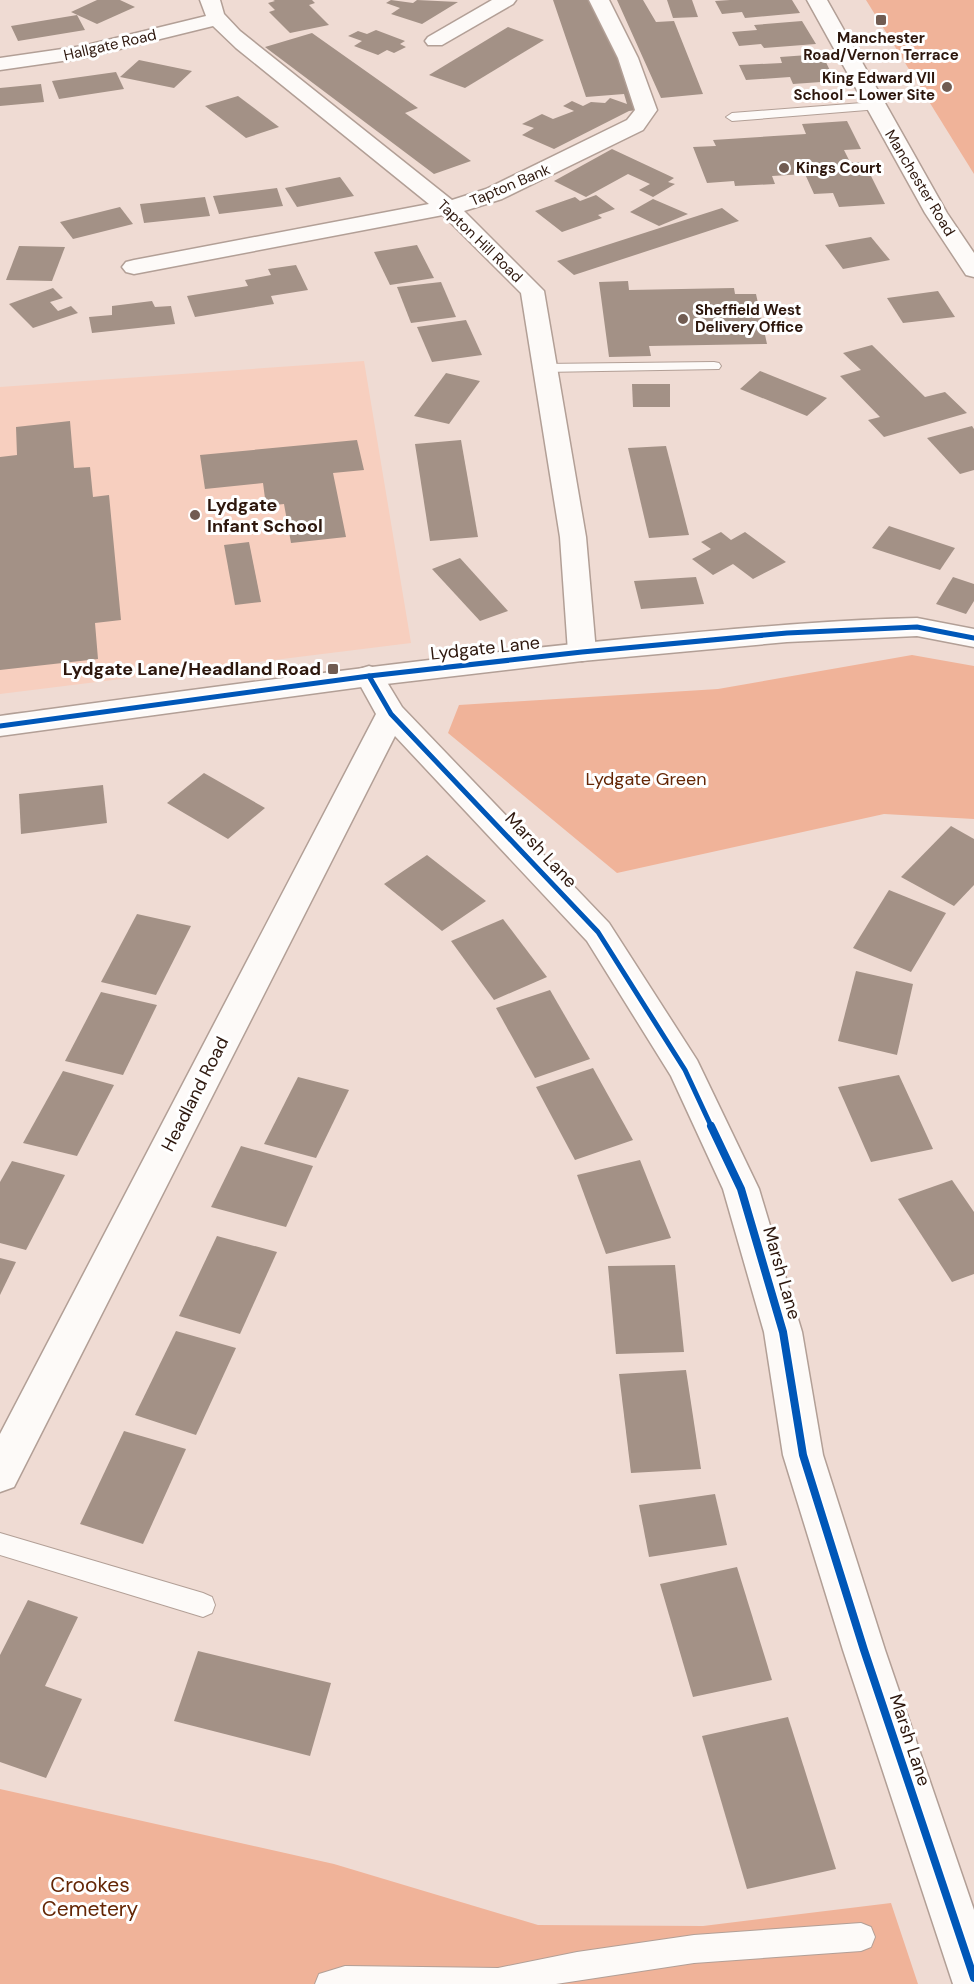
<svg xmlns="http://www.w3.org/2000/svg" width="974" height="1984" font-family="'DM Sans',sans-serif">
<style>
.built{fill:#f7cfbf}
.green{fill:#f0b399}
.building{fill:#a39186}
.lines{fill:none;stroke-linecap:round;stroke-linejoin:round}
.lane-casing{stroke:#b29f96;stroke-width:2}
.street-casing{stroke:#b29f96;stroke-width:3}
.secondary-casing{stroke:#b29f96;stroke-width:3}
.primary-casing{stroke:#b29f96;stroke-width:3}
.lane{fill:#fdfaf8;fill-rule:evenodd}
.street{fill:#fdfaf8;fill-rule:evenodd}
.secondary{fill:#fdfaf8;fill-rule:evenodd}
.primary{fill:#fdfaf8;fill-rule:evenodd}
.cycleway-far1-casing{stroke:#fff;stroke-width:9}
.cycleway-casing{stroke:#fff;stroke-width:11}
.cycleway-far1{stroke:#0057b8;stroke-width:5}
.cycleway{stroke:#0057b8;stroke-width:8}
.poi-dot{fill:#715c52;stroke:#fff;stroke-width:2}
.labels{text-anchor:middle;stroke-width:6;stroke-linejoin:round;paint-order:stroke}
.far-poi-label{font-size:15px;font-weight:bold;fill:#2d170d;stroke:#fff;text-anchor:start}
.far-street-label{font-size:15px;fill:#2d170d;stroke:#fff}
.poi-label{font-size:18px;font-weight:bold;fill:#2d170d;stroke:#fff;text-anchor:start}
.street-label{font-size:18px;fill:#2d170d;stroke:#fff}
.park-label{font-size:18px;fill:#642605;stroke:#fff}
.near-park-label{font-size:21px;fill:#642605;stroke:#fff}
</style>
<rect width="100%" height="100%" fill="#efdbd3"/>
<polygon class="built" points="364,361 411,643 0,694 0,387"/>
<g class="green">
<polygon points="866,0 974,0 974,174"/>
<polygon points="912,655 974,666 974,819 884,814 617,873 448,733 459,705 718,689"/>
<polygon points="0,1789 334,1864 538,1925 703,1926 891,1903 918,1984 0,1984"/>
</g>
<g class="building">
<polygon points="97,0 120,0 135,7 97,24 71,12"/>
<polygon points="273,0 312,0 315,3 309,5 329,25 290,33 269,12 275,10 268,3 275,1"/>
<polygon points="391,0 413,3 417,0 458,2 422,24 391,14 400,8 386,3"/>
<polygon points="553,0 595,0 634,93 637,110 629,111 554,149 522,135 534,128 522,124 542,114 553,119 574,111 563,106 572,101 583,106 591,102 605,103 610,98 627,104 624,94 586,97"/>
<polygon points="617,0 643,0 656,22 674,21 703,94 661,98"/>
<polygon points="667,0 692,0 698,17 673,18"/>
<polygon points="730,0 792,0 800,13 745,18 742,12 722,14 715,1"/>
<polygon points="77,15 85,30 18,41 11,26"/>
<polygon points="802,21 816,44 764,48 761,44 739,46 732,32 757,30 754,25"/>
<polygon points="508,27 544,40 465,88 429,75"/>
<polygon points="376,30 405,41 400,44 406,47 394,53 387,50 378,55 354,46 362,41 348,36 358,31 367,34"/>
<polygon points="312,33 418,108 405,113 471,161 434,174 265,47"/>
<polygon points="822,54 835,81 793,84 790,77 746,80 739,65 782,63 780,57"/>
<polygon points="139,60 192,71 174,88 120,77"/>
<polygon points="116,72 124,89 59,99 52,81"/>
<polygon points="41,84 44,102 0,106 0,88"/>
<polygon points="238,96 279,127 246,138 205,106"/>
<polygon points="847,121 861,149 844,150 850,162 864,162 885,204 839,207 833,193 814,194 805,174 772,176 775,184 735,186 734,181 707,183 693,147 716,146 713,140 806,134 802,124"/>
<polygon points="612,149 674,178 668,182 675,184 653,197 639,190 650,184 628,174 586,197 554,181"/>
<polygon points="340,177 354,196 297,207 285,188"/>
<polygon points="277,188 283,206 219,214 213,196"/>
<polygon points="596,195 615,209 598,215 602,218 562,232 535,211 575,197 580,201"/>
<polygon points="205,197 210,216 144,223 140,204"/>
<polygon points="653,199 688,214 659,226 630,212"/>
<polygon points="120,207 133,224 73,239 60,222"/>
<polygon points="722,208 739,221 574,275 557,261"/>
<polygon points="871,237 890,260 843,269 825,245"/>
<polygon points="417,245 434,278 390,285 374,252"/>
<polygon points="19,246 65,247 52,281 6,280"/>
<polygon points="296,265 308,290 271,296 274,304 195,317 187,296 248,286 245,280 271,275 268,269"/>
<polygon points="628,281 629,290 734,288 735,294 756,294 767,344 649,346 651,356 609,357 599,282"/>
<polygon points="441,282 456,317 411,323 397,287"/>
<polygon points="53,288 63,298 50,302 58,311 71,306 78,313 33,328 9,304"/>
<polygon points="938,291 955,317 903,323 887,298"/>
<polygon points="152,301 155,307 171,306 175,324 92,333 89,317 112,315 112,306"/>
<polygon points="466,320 482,355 432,362 417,327"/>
<polygon points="872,345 925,397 945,392 967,413 884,437 868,420 880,417 840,376 861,370 843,353"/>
<polygon points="760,371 827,398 807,416 740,389"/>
<polygon points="446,373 480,381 449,424 414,416"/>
<polygon points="632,384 670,384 670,407 633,407"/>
<polygon points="70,421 74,468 90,467 93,497 109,495 121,620 95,623 98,659 0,670 0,457 17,455 16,427"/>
<polygon points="972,426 974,429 974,470 960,474 927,438"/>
<polygon points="357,440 364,470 333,473 346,537 291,543 284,504 266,506 263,483 205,489 200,455"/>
<polygon points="461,440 478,537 430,541 415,444"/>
<polygon points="666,446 689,535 649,538 628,448"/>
<polygon points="889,526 955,548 940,570 872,548"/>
<polygon points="721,532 731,540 745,532 786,562 753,579 733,564 713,575 692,559 711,549 701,542"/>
<polygon points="249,542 261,602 235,605 224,545"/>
<polygon points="460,558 508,611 480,621 432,569"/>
<polygon points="696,577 704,604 641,609 634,581"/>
<polygon points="953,577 974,584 974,601 966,614 936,604"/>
<polygon points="204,773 265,808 228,839 167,803"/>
<polygon points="103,785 107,823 21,834 19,794"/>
<polygon points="951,826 974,839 974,885 954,906 901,877"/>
<polygon points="427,855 486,901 442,931 384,884"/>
<polygon points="889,890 946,913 911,972 853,948"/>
<polygon points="137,914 191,926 156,995 101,982"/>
<polygon points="503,919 547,977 494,1000 451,941"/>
<polygon points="856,971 913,984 897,1055 838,1041"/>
<polygon points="550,990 590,1059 535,1078 496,1008"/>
<polygon points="101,992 157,1005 123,1075 65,1061"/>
<polygon points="593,1068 633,1140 575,1160 536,1087"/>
<polygon points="63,1071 114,1085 77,1156 23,1143"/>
<polygon points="899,1075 933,1149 871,1162 838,1087"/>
<polygon points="298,1077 349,1090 316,1158 264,1144"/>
<polygon points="241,1146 313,1166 286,1227 211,1207"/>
<polygon points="640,1160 671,1238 606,1254 577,1175"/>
<polygon points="12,1161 65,1175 26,1250 0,1243 0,1182"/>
<polygon points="952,1180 974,1212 974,1274 952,1282 898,1199"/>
<polygon points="217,1236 277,1252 240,1334 179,1316"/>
<polygon points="0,1258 16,1262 0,1295"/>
<polygon points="675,1265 684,1352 616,1354 608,1266"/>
<polygon points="176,1331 236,1348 196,1435 135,1415"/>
<polygon points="686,1370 701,1469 631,1473 619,1374"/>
<polygon points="124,1431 186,1449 143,1544 80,1524"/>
<polygon points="715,1494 727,1545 649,1557 639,1505"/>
<polygon points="737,1567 772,1680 693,1697 660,1584"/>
<polygon points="28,1600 78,1617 45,1686 82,1699 46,1778 0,1762 0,1655"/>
<polygon points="198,1651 331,1683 310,1756 174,1721"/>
<polygon points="788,1717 836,1869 747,1889 702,1736"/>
</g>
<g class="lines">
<defs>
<g id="lane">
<polygon points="875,102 881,106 879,109 732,121 726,117 732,113"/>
<polygon points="714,362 719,363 721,366 719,369 543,372 536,368 543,364"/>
<polygon points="0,1533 203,1593 212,1597 215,1605 212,1613 203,1617 0,1555"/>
<polygon points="861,1923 871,1927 875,1937 871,1947 861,1951 694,1963 556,1984 315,1984 319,1974 345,1966 498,1968 577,1952 694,1935"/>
</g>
<g id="street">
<polygon points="200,0 220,0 224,14 240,31 452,200 486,189 627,120 635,110 618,58 589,0 609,0 638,58 657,110 643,130 502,199 464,211 544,291 586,537 596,652 592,659 582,661 572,659 568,652 560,537 521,293 443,215 134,274 126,272 122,267 126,262 134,260 429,204 236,48 213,26 83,58 0,70 0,58 83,46 206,16"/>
<polygon points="492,0 516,0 513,4 442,45 428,45 425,41 428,37"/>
<polygon points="369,666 379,669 402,707 609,923 697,1060 759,1189 802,1332 823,1455 885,1650 974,1910 974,1984 953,1984 951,1978 843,1650 783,1455 764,1332 723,1189 671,1076 587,941 395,736 14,1487 0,1492 0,1434 376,714 355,676 359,669"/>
</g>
<path id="secondary" d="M917 618 974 629V647L917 636 787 642 582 661 369 686 0 736V716C214 687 429 657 644 637 735 629 826 620 917 618Z"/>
<polygon id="primary" points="807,0 827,0 947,213 974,253 974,277 966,275 925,213"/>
</defs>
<use href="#lane" class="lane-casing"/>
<use href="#street" class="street-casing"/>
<use href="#secondary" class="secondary-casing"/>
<use href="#primary" class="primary-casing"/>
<use href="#lane" class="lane"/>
<use href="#street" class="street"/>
<use href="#secondary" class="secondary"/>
<use href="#primary" class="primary"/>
<defs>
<g id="cycleway-far1">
<polyline points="369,676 391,714 598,932 685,1070 712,1128"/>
<polyline points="0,726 369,676 582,652 787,633 917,627 974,638"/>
</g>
<polyline id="cycleway" points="711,1126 741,1189 783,1332 803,1455 864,1650 974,1978"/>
</defs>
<use href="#cycleway-far1" class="cycleway-far1-casing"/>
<use href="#cycleway" class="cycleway-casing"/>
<use href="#cycleway-far1" class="cycleway-far1"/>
<use href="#cycleway" class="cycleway"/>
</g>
<g class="poi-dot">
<rect x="875" y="14" width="12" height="12" rx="3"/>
<circle cx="947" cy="87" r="6"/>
<circle cx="784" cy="168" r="6"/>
<circle cx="683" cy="319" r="6"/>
<circle cx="195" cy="515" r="6"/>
<rect x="327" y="663" width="12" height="12" rx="3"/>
</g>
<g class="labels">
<g class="far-poi-label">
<text x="881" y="43" text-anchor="middle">Manchester<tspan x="881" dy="17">Road/Vernon Terrace</tspan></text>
<text x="935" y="83" text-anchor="end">King Edward VII<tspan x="935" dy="17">School - Lower Site</tspan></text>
<text x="796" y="173">Kings Court</text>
<text x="695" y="315">Sheffield West<tspan x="695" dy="17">Delivery Office</tspan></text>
</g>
<g class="far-street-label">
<text transform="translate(110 45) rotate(-13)" y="5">Hallgate Road</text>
<text transform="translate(920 183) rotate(59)" y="5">Manchester Road</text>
<text transform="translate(510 185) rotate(-23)" y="5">Tapton Bank</text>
<text transform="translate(480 241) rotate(44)" y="5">Tapton Hill Road</text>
</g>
<g class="poi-label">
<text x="207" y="511">Lydgate<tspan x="207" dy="21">Infant School</tspan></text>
<text x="321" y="675" text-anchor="end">Lydgate Lane/Headland Road</text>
</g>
<g class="street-label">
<text transform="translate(485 648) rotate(-6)" y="6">Lydgate Lane</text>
<text transform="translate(541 850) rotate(47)" y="6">Marsh Lane</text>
<text transform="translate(195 1094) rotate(-63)" y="6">Headland Road</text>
<text transform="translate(782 1273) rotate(74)" y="6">Marsh Lane</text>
<text transform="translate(910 1740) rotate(72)" y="6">Marsh Lane</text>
</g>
<g class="park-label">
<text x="646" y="785">Lydgate Green</text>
</g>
<g class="near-park-label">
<text x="90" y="1892">Crookes<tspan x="90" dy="24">Cemetery</tspan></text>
</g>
</g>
</svg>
